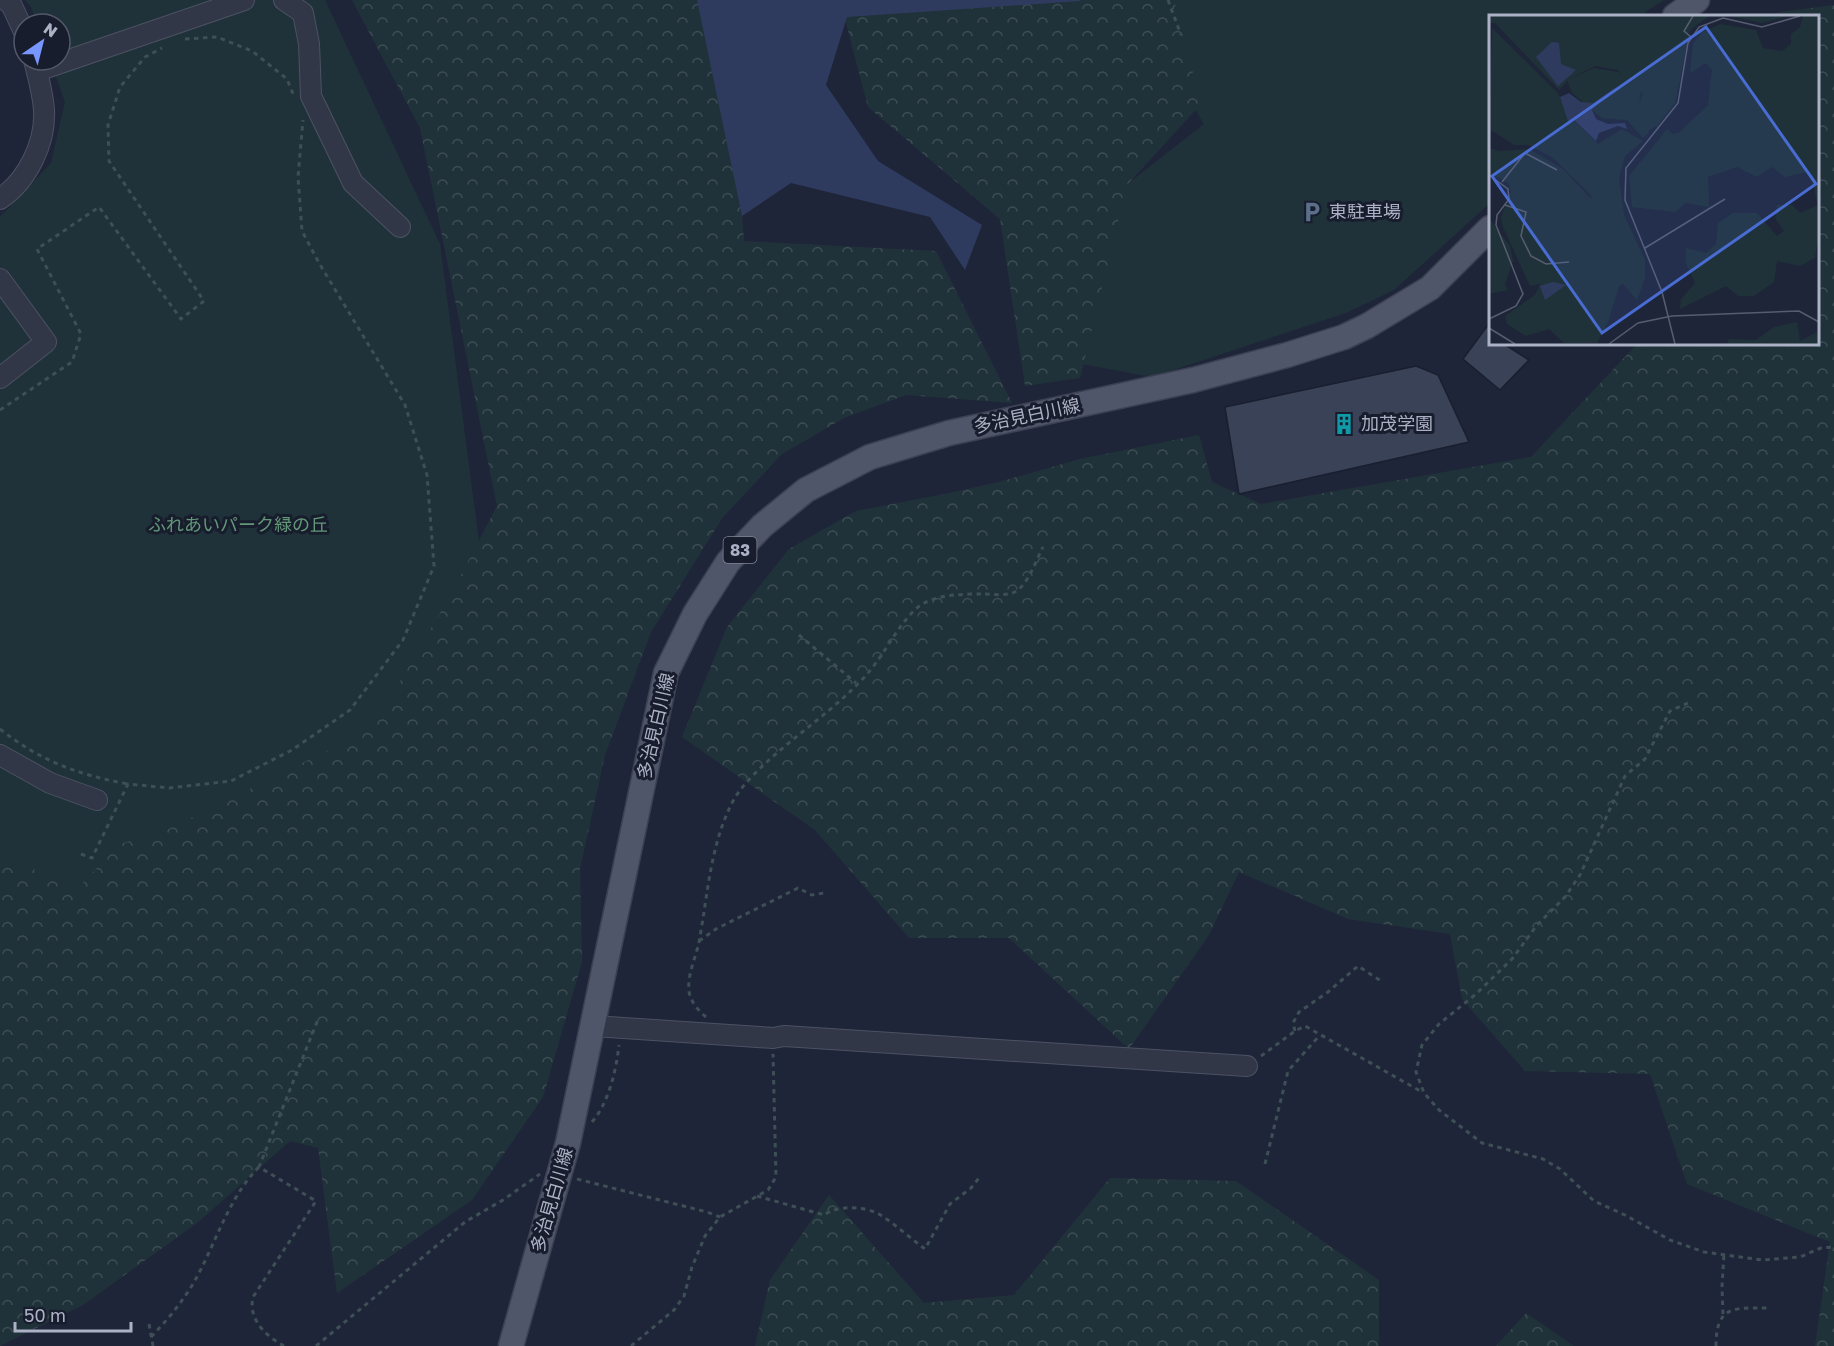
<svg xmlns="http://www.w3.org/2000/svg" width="1834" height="1346" font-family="'Golos Text','Noto Sans JP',sans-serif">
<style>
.green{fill:#203239}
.forest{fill:url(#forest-crowns)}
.water{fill:#2f3b5e}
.building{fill:#3a4258;stroke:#191f2f;stroke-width:1.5}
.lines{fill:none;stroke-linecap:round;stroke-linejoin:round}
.minor-casing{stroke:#4c5263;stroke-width:22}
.major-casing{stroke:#3b4152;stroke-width:27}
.path{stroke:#3e4f56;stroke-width:3;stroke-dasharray:4.5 4.5;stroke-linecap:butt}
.minor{stroke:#323748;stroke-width:20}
.major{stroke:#4f5669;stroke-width:24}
.labels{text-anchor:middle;stroke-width:6;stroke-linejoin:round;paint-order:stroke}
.shield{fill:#181d2d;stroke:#808597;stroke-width:1.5}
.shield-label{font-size:16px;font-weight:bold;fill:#acb1c5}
.poi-label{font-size:18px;fill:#acb1c5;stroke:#181d2d;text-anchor:start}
.street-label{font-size:18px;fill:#acb1c5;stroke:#181d2d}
.park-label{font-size:18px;fill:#629777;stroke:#181d2d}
.inset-road{fill:none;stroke:#575d70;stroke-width:1.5}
.view{fill:#486cd2;fill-opacity:0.15;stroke:#486cd2;stroke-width:3}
.inset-edge{fill:none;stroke:#acb1c5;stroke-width:3}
</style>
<defs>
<pattern id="forest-crowns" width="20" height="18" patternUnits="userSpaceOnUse" patternTransform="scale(1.5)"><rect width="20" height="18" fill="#203239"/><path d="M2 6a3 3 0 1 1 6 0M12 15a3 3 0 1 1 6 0" fill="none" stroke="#3e4d54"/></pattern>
</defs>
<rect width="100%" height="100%" fill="#1e2538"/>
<g class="green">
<polygon points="25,0 325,0 440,244 484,580 370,756 86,916 0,879 0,217 51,163 65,102 50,60 60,60 60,24 37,24 31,7"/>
<polygon points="1145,0 1664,0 1639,16 1490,16 1490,203 1394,290 1346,313 1152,377 1049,358 1116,193 1204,124 1147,26"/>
</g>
<g class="forest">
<polygon points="352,0 697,0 735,126 744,241 936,251 1012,403 906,395 844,418 782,454 723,517 651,632 605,755 580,869 582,962 543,1097 472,1200 337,1293 318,1148 290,1141 197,1223 83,1305 0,1346 0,854 77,889 120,844 171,828 373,728 451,594 497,506 420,128"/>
<polygon points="840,0 1174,0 1201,104 1127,185 1080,378 1025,386 1000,219 868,107"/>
<polygon points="1834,5 1834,1346 1815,1346 1830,1242 1687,1184 1650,1074 1525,1071 1462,999 1450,934 1348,919 1239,872 1209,935 1129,1049 1009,938 909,938 815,830 682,737 727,627 789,549 856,511 945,494 999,482 1080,459 1199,435 1212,482 1261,504 1531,457 1637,344 1818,344 1818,16 1766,16 1780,12"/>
<polygon points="1110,1178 1236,1181 1379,1280 1379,1346 755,1346 770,1280 829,1195 924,1303 1014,1295"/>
<polygon points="1526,1313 1574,1346 1496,1346"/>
</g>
<polygon class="water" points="697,0 1080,0 1080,1 847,17 826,85 878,161 982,225 965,270 930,217 791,183 742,216"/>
<g class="building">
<polygon points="1491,321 1491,344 1504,344 1529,360 1500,390 1463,359"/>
<polygon points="1416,366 1438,375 1469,442 1239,494 1225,407"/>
</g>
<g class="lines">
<defs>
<g id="minor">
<polyline points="6,0 12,6 24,32"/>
<polyline points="284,0 303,13 309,44 311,96 353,183 400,227"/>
<polyline points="37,71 244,0"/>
<path d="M0 199C27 181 46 143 44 110 43 93 38 77 34 60"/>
<polyline points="0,279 46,342 0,378"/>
<polyline points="0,755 50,783 97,800"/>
<polyline points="594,1026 773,1038 784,1036 1247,1066"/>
</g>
<g id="major">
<polyline points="1675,16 1697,0"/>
<polyline points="511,1346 568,1143 666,673 695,614 728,562 762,526 806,490 870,457 949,433 1193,380 1287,355 1344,337 1367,326 1430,288 1490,228"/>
</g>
</defs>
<use href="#minor" class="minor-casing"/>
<use href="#major" class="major-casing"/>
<g class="path">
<polyline points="1168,0 1181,35"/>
<polyline points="185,39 217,37 252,51 287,79 293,94"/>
<polyline points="0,410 72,362 81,334 37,249 99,207 181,319 204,301 109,161 108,125 120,87 145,57 162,48"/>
<polyline points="799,635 856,683"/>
<polyline points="1688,703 1670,711 1645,759 1625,776 1580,875 1565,897 1537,925 1512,959 1476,994 1439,1024 1422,1045 1416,1072 1424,1093 1439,1110 1482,1143 1543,1159 1560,1169 1594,1201 1625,1215 1670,1240 1704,1252 1762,1260 1800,1257 1821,1248 1834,1247"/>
<path d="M0 729C40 761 79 775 128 784"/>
<polyline points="81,854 92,858 128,784 169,788 231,781 292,750 350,710 403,640 434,566 427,475 405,405 319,263 302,231 298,177 303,120"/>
<polyline points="699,941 716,929 798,888 812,895 824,893"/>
<path d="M706 1017C698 1010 690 1001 689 991 687 975 696 957 699 942 708 894 710 845 733 801 742 785 756 772 769 760 801 731 839 706 868 673 886 652 897 626 917 608 933 594 963 594 983 594 994 594 1009 597 1018 590 1030 580 1036 560 1043 547"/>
<polyline points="1295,1031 1293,1023 1299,1012 1328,992 1358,966 1381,981"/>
<polyline points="1261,1056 1295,1031 1305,1026 1422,1092"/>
<path d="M592 1122C609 1102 616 1071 619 1045"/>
<polyline points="1265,1164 1288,1071 1320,1035"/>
<polyline points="577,1179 707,1212 720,1217"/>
<path d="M757 1196 824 1215C837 1205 864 1206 879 1214 895 1224 910 1238 925 1249L950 1204 971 1188 979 1178"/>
<polyline points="1723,1314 1722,1287 1724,1253"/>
<polyline points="149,1324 153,1346"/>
<path d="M151 1337C172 1315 189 1294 202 1267 219 1233 232 1194 259 1167"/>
<path d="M284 1346C266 1336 248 1320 253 1297L316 1201 259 1167 319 1017"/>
<polyline points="316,1346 465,1222 503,1200 540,1174"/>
<polyline points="631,1346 674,1310 684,1296 692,1267 705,1236 720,1217 768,1190 776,1177 773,1054"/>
<path d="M1716 1346C1716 1305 1734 1308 1768 1308"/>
</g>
<use href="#minor" class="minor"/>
<use href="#major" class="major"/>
</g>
<defs>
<symbol id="parking-bare" viewBox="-9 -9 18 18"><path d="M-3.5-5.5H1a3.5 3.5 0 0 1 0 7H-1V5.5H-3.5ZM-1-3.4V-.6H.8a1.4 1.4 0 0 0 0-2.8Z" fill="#5c6f8a" stroke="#181d2d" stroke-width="2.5" paint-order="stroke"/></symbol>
<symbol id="building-bare" viewBox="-9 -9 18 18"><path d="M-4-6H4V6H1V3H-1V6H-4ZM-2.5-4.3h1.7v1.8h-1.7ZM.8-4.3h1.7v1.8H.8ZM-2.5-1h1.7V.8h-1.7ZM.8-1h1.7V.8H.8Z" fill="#0f9aa8" stroke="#181d2d" stroke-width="2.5" paint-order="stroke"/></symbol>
</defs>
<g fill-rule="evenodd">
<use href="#parking-bare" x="1297" y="197" width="30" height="30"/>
<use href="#building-bare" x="1329" y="409" width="30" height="30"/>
</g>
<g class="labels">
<rect class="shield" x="723.5" y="537" width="33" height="26" rx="4.5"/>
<g class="shield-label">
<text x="740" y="556">83</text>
</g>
<g class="poi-label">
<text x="1329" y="218">東駐車場</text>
<text x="1361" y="430">加茂学園</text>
</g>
<g class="street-label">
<text transform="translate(1027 416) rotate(-12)" y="6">多治見白川線</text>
<text transform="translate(656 726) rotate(-77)" y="6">多治見白川線</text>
<text transform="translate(552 1200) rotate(-74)" y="6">多治見白川線</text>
</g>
<g class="park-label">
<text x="238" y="531">ふれあいパーク緑の丘</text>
</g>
</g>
<g transform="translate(1489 15)">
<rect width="330" height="330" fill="#1e2538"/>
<path d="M0 1H220L201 15 186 88 168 111 155 118 149 93 154 78 139 71 129 55 106 51 80 64 70 75 6 8H0ZM241 1H299L273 8ZM0 133 10 136 40 134 74 154 107 189 108 219 88 261 41 271 14 212 12 202 22 176 19 168 0 158Z" fill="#203239"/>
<path d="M314 1H330V218L326 243 311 251 288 246 285 267 265 281H249L237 271 191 294 192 284 206 268 197 248V233L217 238 227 229 229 208 244 198H268L288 221 295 216 286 203 288 190H303L311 198 329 190 324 170 318 157 296 162 283 152 268 162 248 152 219 162 220 192 197 188 186 197 143 192 140 161 178 114 184 119 191 117 219 90 223 55 217 48 201 58 204 29 212 18 231 9 267 15 274 33 293 36 302 29V19L311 12ZM3 13 69 78 79 100 109 129 133 114 154 126 136 141 130 163 135 200 156 245V263L148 285 134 269 130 271 119 307 108 328H75L60 314 37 321 18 309 16 301 46 280 53 264 85 259 106 216 102 180 63 142 39 130H25L4 116 0 119ZM105 53 129 57 152 76 150 91 160 117 154 123 138 105 113 103 83 78 78 65ZM0 203 21 231 24 246 16 269 19 275 0 279ZM308 307 311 326 328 317 330 329H238L240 324 267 325 285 312Z" fill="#203239"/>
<path d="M63 27 70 28 72 49 87 55 69 71 47 42ZM127 72 103 95 107 104 119 109 136 108 138 114 129 111 110 118 107 126 84 104 79 106 71 82 80 78 92 87 104 88ZM64 267 77 270 56 285 51 271Z" fill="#2f3b5e"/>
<path class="inset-road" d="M202 22 195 16 204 1M0 160 19 174 20 184 8 200 7 210 34 279 27 291 0 304M13 167 36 138 68 155M16 190 37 197 32 221 42 241 57 249 80 247M156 233 236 184M0 313 26 329M120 329 149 308 183 301 310 296 330 307M186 329 173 277 136 185 137 153 189 88 199 28 210 12 234 3 273 12 311 1"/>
<path class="view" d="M217 12 327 169 113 318 3 161Z"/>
<rect width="330" height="330" class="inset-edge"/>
</g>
<g transform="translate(42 42) rotate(35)"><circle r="28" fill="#181d2d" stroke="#53586a" stroke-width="1.5"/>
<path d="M0-4.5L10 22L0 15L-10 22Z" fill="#7796ff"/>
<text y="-9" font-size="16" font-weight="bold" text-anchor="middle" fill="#acb1c5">N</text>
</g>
<path d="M15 1322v9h116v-9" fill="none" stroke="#acb1c5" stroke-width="3"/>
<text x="24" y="1322" font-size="18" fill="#acb1c5" stroke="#181d2d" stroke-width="4.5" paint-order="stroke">50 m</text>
</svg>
